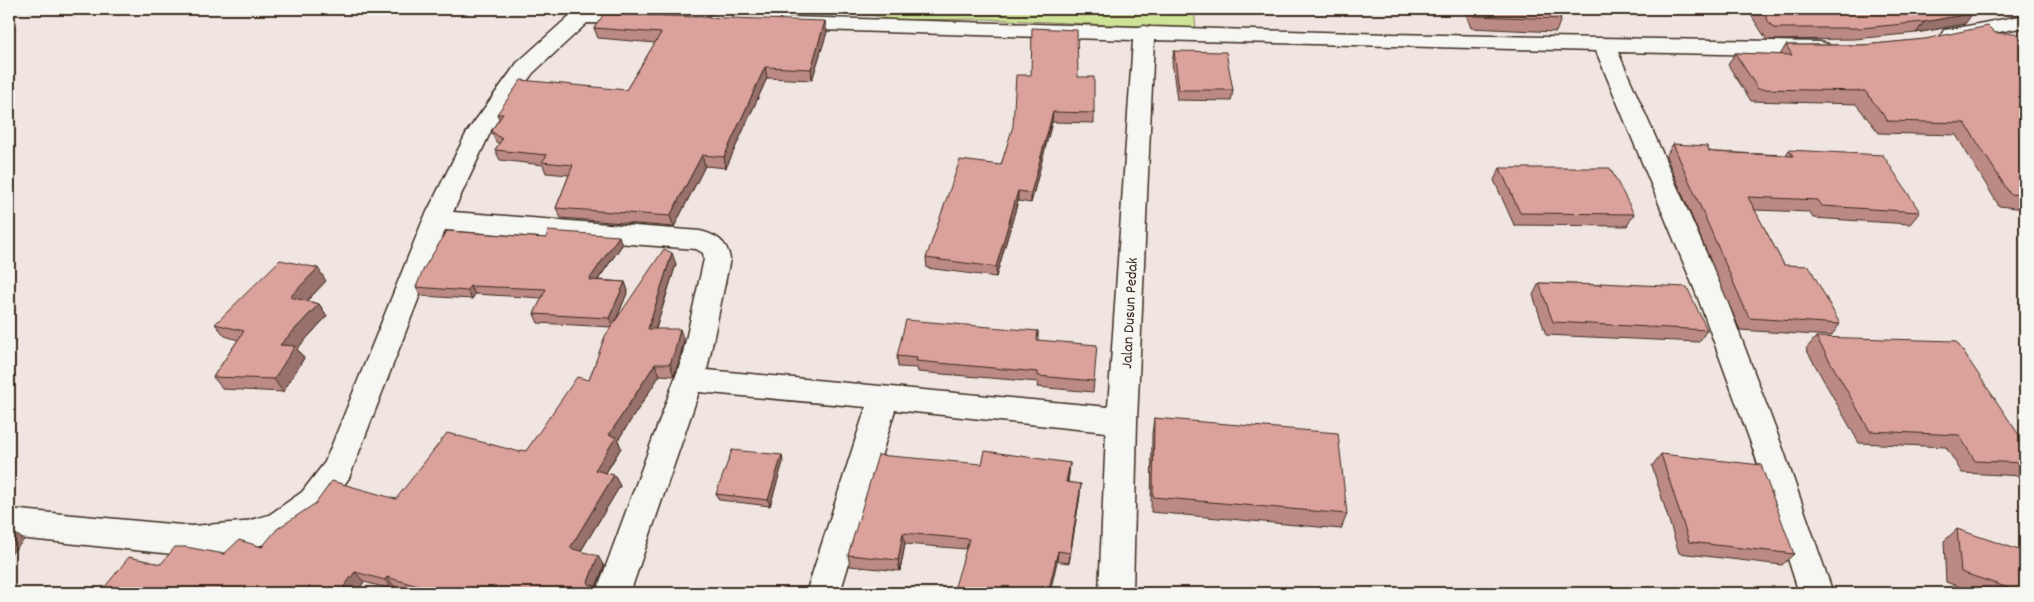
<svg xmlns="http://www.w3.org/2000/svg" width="2034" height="602" font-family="Dekko,sans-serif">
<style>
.green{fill:#cfe398;stroke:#85865b}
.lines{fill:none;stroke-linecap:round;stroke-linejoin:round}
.minor-casing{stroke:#3b2a1e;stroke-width:3}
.minor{fill:#f6f6f2;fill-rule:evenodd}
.wall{fill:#bc8a85;stroke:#3b2a1e}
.shaded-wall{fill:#99716c;stroke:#3b2a1e}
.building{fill:#dba19b;stroke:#3b2a1e}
.labels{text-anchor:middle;stroke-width:5;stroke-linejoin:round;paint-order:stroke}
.street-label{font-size:16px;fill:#3b2a1e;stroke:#f6f6f2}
</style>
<rect width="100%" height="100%" fill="#f1e5e1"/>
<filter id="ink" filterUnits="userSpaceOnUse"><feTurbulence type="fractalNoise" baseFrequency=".02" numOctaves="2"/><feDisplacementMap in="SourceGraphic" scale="10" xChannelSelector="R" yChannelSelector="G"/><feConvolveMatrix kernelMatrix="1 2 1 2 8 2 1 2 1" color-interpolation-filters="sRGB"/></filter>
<g filter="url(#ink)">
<polygon class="green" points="849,9 1194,9 1196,29 986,19 891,20"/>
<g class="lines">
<defs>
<g id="minor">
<path d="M577 9 638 12 645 14 649 18 645 22 638 24 587 23 533 73 490 133 453 212 700 231C716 235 727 241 730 259L707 370 1108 407 1133 40 789 29 781 28 778 23 781 18 789 17 1138 27 1144 26 1151 27 1389 34 1820 42 1828 44 1831 49 1828 54 1820 56 1618 52 1726 298 1783 449 1833 593H1799L1753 449 1698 298 1596 51 1154 40 1137 421 1133 593H1099L1106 432 895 410 840 593H806L866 407 699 392 630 593H596L681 362 704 259 703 253 696 249 445 230 349 478 324 512 290 537 243 550 192 556 9 537V509L192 526 243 522 269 515 302 492 325 462 423 220 467 132 517 63Z"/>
<path d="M716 9H737C730 20 723 29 708 26L705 21Z"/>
<polygon points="2025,15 2025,27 1952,41 1944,40 1941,35 1944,30 1952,29"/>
</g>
</defs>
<use href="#minor" class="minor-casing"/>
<use href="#minor" class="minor"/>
</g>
<g class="wall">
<polygon points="630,9 834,9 832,15"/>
<polygon points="1464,9 1556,9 1561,19 1556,32 1471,28"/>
<polygon points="1747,9 1969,9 1965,24 1916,33 1855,39 1767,40"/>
<polygon points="594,28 827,32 812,80 767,78 726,168 705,166 674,227 561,218 556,208 569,175 546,173 543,165 500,160 495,150 499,144 496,142 491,131 499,119 497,114 626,90 655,43 598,38"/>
<polygon points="1995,33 2025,43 2025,209 1999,206 1956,135 1879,133 1856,104 1751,101 1728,65 1735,53 1780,55 1786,45 1863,45"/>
<polygon points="1174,51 1233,90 1231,101 1177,100 1172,62"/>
<polygon points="1031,75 1078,77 1094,113 1094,123 1052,122 1031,203 1018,201 996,277 927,268 926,258 1001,165"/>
<polygon points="1673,144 1709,151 1714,152 1786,155 1789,150 1920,212 1910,224 1813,218 1810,212 1754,210 1784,265 1840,324 1831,336 1740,330 1666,156"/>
<polygon points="1500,168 1634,214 1627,226 1514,225 1494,180"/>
<polygon points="622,245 598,280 625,282 628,291 616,320 676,264 656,329 684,341 679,361 674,376 660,375 618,440 621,448 606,473 614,475 620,486 581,551 604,566 596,587 599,593 415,593 395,587 394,590 364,582 356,593 100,593 161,564 224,554 262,547 396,499 520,452 526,451 589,380 611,327 538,323 534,314 542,298 475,294 472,299 422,296 416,287"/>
<polygon points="326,281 307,301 319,304 327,316 297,349 304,358 283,392 223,389 213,377 238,340 225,336 215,324"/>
<polygon points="1539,283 1599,285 1600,283 1707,330 1699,342 1546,335 1533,295"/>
<polygon points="1038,331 1038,340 1094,381 1093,392 1037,387 1038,382 918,372 917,368 898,367 897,356"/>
<polygon points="1816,337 2025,444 2025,475 2024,476 1962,473 1946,447 1859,443 1806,349"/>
<polygon points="1154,418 1347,514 1341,529 1151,512 1152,434"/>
<polygon points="1661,454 1794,554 1782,565 1679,553 1652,466"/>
<polygon points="782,455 783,462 770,506 719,500 716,494"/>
<polygon points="1070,463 1068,482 1080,495 1069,563 966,549 905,544 900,571 850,566 848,555 982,464"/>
<polygon points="1957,529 2025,593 1977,593 1946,582 1944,541"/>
</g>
<g class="shaded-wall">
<polygon points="831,9 834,9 832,15"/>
<polygon points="1973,13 1965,24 1916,33 1924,22"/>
<polygon points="825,21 827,32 812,80 811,69"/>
<polygon points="765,67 767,78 726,168 724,157"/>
<polygon points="1053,112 1052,122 1031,203 1031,193"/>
<polygon points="702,155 705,166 674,227 670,216"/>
<polygon points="1018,191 1018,201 996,277 996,267"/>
<polygon points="619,236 622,245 592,288 589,280"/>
<polygon points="672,253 676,264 652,340 648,329"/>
<polygon points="318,268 326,281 299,309 290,297"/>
<polygon points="625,282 628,291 613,327 609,318"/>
<polygon points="470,286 475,294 472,299 467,291"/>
<polygon points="319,304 327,316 297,349 304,358 283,392 274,379 280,345"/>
<polygon points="680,329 684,341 679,361 674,376 670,364"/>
<polygon points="655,364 660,375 618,440 621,448 600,481 595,470 609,435"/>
<polygon points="782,455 783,462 770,506 768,500"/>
<polygon points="1070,463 1069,474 1066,493 1066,482"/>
<polygon points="614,475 620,486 576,559 570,548"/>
<polygon points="1081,484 1080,495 1069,563 1070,553"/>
<polygon points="903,533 905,544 900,571 898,560"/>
<polygon points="16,534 24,540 9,556 9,541"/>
<polygon points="1058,551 1057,562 1050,593 1048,593"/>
<polygon points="598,556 604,566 596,587 599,593 589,593 588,582"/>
<polygon points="355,572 364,582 356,593 339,593"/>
<polygon points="387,577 395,587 394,590 385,580"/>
</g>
<g class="building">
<polygon points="1473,9 1556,9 1561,19 1475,16"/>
<polygon points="1760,9 1969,9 1973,13 1924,22 1862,28 1773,28"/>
<polygon points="604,14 825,21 811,69 765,67 724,157 702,155 670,216 556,208 573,165 542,162 547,155 495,150 502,139 491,131 503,114 497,114 521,80 626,90 661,33 594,28"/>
<polygon points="1988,26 1995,33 2015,33 2025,43 2025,195 2010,194 1965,123 1888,121 1865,91 1758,89 1735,53 1792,55 1786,45 1863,45 1925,39"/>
<polygon points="1032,28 1077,30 1078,77 1094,77 1094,113 1053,112 1031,193 1018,191 996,267 926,258 960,160 1001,165 1013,126 1016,75 1031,75"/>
<polygon points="1174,51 1226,52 1233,90 1179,90"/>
<polygon points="1673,144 1707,146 1709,151 1714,152 1793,156 1789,150 1883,155 1920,212 1822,206 1818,200 1748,197 1784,265 1809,266 1840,324 1749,318"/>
<polygon points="1500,168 1610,168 1634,214 1520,213"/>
<polygon points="447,231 546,238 548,231 619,236 589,280 625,282 609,318 534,314 546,289 470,286 467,291 416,287 424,268"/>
<polygon points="664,249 672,253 648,329 680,329 675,350 670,364 655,364 609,435 616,437 595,470 614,475 570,548 598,556 588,582 590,585 594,585 589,593 442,593 387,577 385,580 355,572 339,593 100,593 129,557 161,564 175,547 186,547 224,554 239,540 262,547 277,529 316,503 332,481 396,499 447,433 520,452 521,450 526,451 577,377 589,380 605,336"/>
<polygon points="280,260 318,268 290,297 319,304 280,345 295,346 274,379 213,377 244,331 215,324"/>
<polygon points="1539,283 1601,285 1600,283 1687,287 1707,330 1553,322"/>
<polygon points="906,320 1038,331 1037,340 1097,345 1094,381 1038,376 1038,372 916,361 917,358 897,356"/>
<polygon points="1816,337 1956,341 2025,444 2025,463 1975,461 1959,435 1870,431"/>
<polygon points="1154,418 1338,433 1347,514 1153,497"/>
<polygon points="732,450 782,455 768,500 716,494"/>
<polygon points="985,451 1070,463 1066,482 1081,484 1070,553 1058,551 1048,593 953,593 969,539 903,533 898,560 848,555 878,455 982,464"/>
<polygon points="1661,454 1761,465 1794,554 1689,542"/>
<polygon points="1957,529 2025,552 2025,593 2023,593 1961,572"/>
<polygon points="9,534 16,534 9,541"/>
</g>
</g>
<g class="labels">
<g class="street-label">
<text transform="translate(1128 313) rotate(-87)" y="6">Jalan Dusun Pedak</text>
</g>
</g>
<rect width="2034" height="602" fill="none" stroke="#f6f6f2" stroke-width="30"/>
<rect x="15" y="15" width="2004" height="572" fill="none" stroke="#3b2a1e" stroke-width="2" filter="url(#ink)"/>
</svg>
